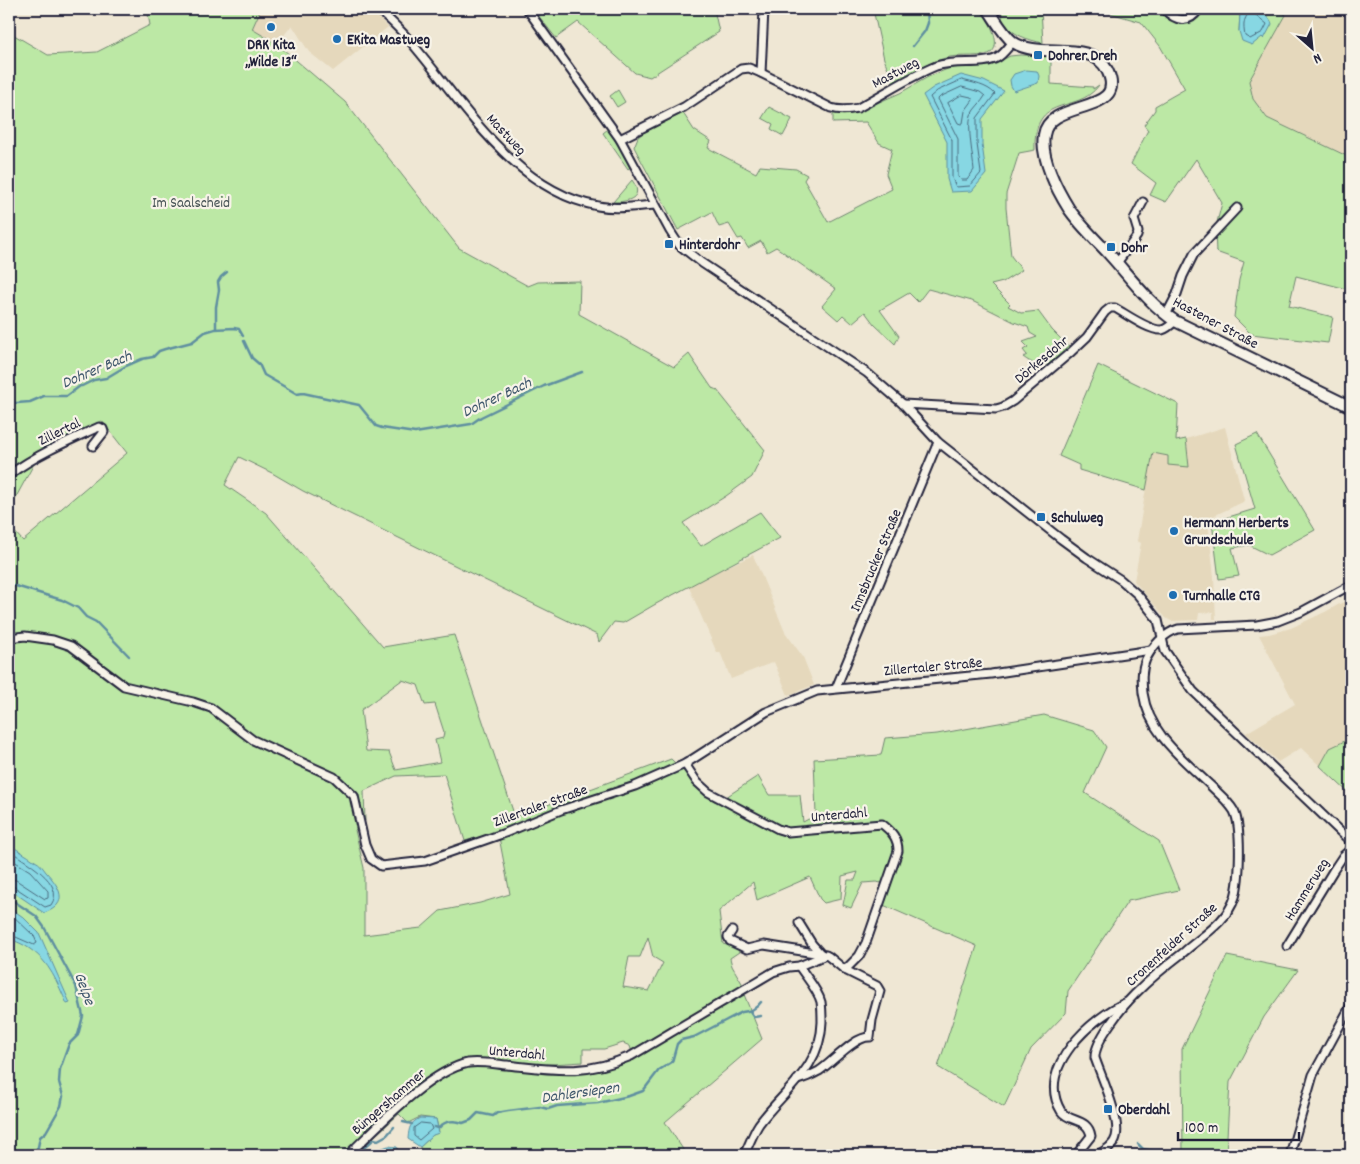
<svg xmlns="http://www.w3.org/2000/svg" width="1360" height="1164" font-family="Dekko,sans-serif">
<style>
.built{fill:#e5d8bc}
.green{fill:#bce8a5;stroke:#6f8570;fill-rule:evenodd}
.water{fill:#87d7e3;stroke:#5f8fa0}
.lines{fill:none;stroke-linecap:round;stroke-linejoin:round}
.shore{stroke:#4a6a7e;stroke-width:1}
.stream{stroke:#5f8fa0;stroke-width:2.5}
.street-casing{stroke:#22223b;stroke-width:11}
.secondary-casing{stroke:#22223b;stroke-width:14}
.street{stroke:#f7f3e8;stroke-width:7}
.secondary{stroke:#f7f3e8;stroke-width:10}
.poi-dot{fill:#1f6fb2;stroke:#f7f3e8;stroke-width:2}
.labels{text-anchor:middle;stroke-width:4.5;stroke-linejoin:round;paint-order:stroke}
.poi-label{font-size:15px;font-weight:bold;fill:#22223b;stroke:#f7f3e8;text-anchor:start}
.street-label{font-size:15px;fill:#22223b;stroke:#f7f3e8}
.park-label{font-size:15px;fill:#485456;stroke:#f7f3e8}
.water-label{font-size:16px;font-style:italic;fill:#40586d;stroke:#f7f3e8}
</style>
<rect width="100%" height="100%" fill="#efe7d4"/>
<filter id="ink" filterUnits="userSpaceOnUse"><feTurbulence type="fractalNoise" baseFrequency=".02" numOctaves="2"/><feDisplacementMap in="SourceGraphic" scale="10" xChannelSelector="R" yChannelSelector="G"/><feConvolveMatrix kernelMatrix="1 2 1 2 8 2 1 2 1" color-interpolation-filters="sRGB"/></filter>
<g filter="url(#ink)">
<g class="built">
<polygon points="261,9 369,9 388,27 333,71 309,52 292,25 277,44 252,29"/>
<polygon points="1276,9 1351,9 1351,158 1267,118 1253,99 1249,81 1286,15"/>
<polygon points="1225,427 1244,500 1243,502 1209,518 1208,521 1214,577 1216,619 1213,619 1213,612 1199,613 1198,620 1171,621 1166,618 1134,581 1141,543 1137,541 1152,453 1168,456 1189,467 1186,439"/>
<polygon points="753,555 785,632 803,657 814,685 788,695 774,662 731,679 720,652 717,653 688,585"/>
<polygon points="1345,601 1351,612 1351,738 1330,748 1320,766 1301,748 1278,762 1246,733 1295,704 1259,635 1269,634 1291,628 1325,612"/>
</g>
<g class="green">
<path d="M147 9H261L252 29 277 44 345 102 459 248 528 286 538 282 580 281 579 314 674 367 689 354 712 388 717 390 765 450 752 477 726 496 683 523 701 546 760 512 780 538 654 605 623 623 614 622 599 642 597 635 303 491 272 473 239 457 225 485 266 513 383 647 454 635 515 817 671 759 714 801 724 799 731 803 726 797 758 776 769 795H800L803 822 816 815 814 759 881 755 885 738 937 734 1044 715 1094 730 1106 747 1085 793 1159 841 1179 890 1128 901 1068 991 1066 1013 1031 1049 1004 1107 938 1067 977 946 881 904 902 851 899 850 887 884 876 882 863 883 851 908 843 905 848 880H855L858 872 842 876 841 899 824 903 820 899 810 877 757 900 753 882 719 911 723 944 738 948 739 952 730 958 732 966 743 985 701 1010 743 992 762 1039 665 1122 686 1154 685 1155H421L420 1147 433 1135 439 1132 436 1119 420 1117 408 1123 399 1114 354 1155H9V526L23 541 127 453 102 421 42 449 9 510V32L48 55 97 52 150 25ZM402 680 418 685 425 705 435 704 444 732 443 738 435 740 440 762 396 770 389 752 366 751 361 710ZM444 774 465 841 498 832 510 894 480 903 440 911 421 928 364 935V868L355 830 365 821 364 791 396 776ZM648 937 653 957 663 963 649 991 623 987 629 957H640ZM623 1043 630 1046 633 1056 588 1069 536 1065 583 1062V1049H604Z"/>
<polygon points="540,9 714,9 719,32 650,77 635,73 578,22 556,38 537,14"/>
<path d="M873 9H982C987 19 1002 41 992 52 985 58 960 55 950 57 930 61 912 73 894 83L884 59Z"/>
<path d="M1002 9H1041L1043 43C1029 40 1011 35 1003 21 1002 18 1002 13 1002 9Z"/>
<polygon points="1112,9 1148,9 1150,12 1156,14 1164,9 1248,9 1240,13 1239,31 1264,38 1263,13 1253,9 1276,9 1286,15 1249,81 1253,99 1267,118 1351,158 1351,290 1296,276 1289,306 1333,317 1328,343 1251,334 1234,317 1239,280 1244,262 1216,252 1215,230 1222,203 1196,159 1166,202 1150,195 1156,183 1131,164 1148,130 1144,125 1155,110 1155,106 1185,89 1160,46 1141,22 1110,13"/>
<path d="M1020 55 1051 56V84L1093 87V89L1099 85C1077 116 1033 91 1035 150L1019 153 1006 194V208L1011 256 1022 270 1003 282 991 285 1010 304 1008 306 1021 313 1038 311 1052 330 1070 348C1053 363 1044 373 1023 357L1027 355 1023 350 1028 347 1023 342 1037 337 1030 333 1028 327 1014 322 972 301 928 289 918 302 909 293 880 310 899 336 895 344 874 324 865 312 852 323 843 315 838 320 822 306 836 289 776 247 767 252 761 241 748 248 742 238 738 239 729 224 719 227 712 212 678 230 634 147 638 137 643 133 683 113 694 130 711 141 708 148 756 173 760 166 796 169 807 175 804 180 828 222 892 189 886 174 892 149 879 143 866 122 833 123V114L861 110 900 93 928 77 950 68 990 66 1010 56Z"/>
<polygon points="618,90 625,102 617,107 610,96"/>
<polygon points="769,107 792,119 783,136 771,129 773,124 762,118"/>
<polygon points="608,129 632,166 628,169 603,133"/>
<path d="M632 180C645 198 628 202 613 202Z"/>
<polygon points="1098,365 1178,404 1176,441 1186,439 1189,467 1168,465 1168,456 1153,453 1146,490 1079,470 1079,465 1059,456"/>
<polygon points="1257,434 1315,530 1269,555 1249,545 1232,548 1239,576 1219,579 1212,522 1255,509 1236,444"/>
<polygon points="1351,738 1351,795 1320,766 1330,748"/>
<polygon points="1227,956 1298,970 1264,1017 1230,1082 1226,1155 1183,1155 1182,1049"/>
</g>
<g class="water">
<path d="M1248 9C1257 9 1270 15 1272 24L1264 39 1262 37 1252 45 1242 41 1239 31 1240 13Z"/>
<polygon points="1026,70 1037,71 1039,76 1038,83 1014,91 1011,86 1010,80 1014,74"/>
<polygon points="961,75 984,81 1004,91 982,119 982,144 986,174 972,191 951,192 947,179 947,142 923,95 934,87"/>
<path d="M9 844C17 850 27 855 35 861 40 863 43 868 46 872 60 887 70 904 44 913L9 889Z"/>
<path d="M9 907 23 917 39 933 70 1003 67 1004C58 984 49 961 30 949 24 944 16 942 9 938Z"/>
<path d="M420 1118 436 1119 439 1133 433 1135 420 1147 408 1139C409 1127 410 1123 420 1118Z"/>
<polygon points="388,1146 397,1147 399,1155 377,1155 380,1149"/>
</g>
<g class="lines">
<g class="shore">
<path d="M1251 11 1267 24 1263 32 1250 39 1245 36C1243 25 1243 18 1251 11Z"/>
<path d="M962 80C973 83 987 85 995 94L977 118V144L981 173 970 186 956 187 952 178V140L930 97 937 91Z"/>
<path d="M962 87 980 92 985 96C982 102 974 108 971 115 967 127 973 157 974 170L967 180H961L958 177V139L938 99 940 97Z"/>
<polygon points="962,95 971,97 973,100 965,111 963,123 961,124 958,123 948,103"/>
<path d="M9 850C23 861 67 882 51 905L45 907 13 886 9 885"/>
<polyline points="9,858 30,871 48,891 48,898 45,899 16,880 9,879"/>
<polyline points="9,912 34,936 37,943 34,945 9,934"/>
<polygon points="421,1123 430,1124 432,1129 419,1140 414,1136 414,1128"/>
</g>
<g class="stream">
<polyline points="913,46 925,31 928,23 927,9"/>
<polyline points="216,328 216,307 219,290 218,282 221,277 227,272"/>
<polyline points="244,341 252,358 259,364 264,375 292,391 297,394 303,393 359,405 376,426 382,428 415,433 471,424 481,417 544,386 582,372"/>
<polyline points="9,402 17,403 30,402 44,396 67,396 80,386 82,386 94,380 106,378 126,366 142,359 153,357 159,351 165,349 192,342 205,332 215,329 234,328 239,329 243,336"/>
<polyline points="9,584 62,600 78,608 86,617 96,622 129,656"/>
<polyline points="9,898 36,916 44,927 76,986 83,1016 78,1035 69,1044 60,1069 59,1082 63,1096 61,1106 46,1132 40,1137 38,1147 32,1155"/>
<polyline points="750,1011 754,1017 761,1016"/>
<polyline points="403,1122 412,1124"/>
<path d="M434 1127 439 1128C445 1120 455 1120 463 1123L471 1120 478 1113 493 1116 497 1113 508 1111 540 1107 548 1109 557 1106 598 1103 629 1096 643 1091 659 1070 672 1062 677 1044 681 1040 694 1037 742 1012C751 1011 756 1009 761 1002"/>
<polyline points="1138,1144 1143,1149 1153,1151 1155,1155"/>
<polyline points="356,1155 374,1139 378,1140 387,1135 394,1127"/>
</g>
<defs>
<g id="street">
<path d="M378 9C389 19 401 30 410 41 462 101 514 191 598 206 617 210 637 206 655 205"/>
<polyline points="527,9 620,139 670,231 679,245 702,263 867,373 903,404 938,442 1061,539 1087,558 1121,580 1138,595 1158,620 1165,651 1193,691 1351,842"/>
<path d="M1164 9C1175 21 1189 25 1199 9"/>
<polyline points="761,73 764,9"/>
<path d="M620 139 684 107 741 69 749 68 761 73 831 108C841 111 849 110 858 108 884 94 909 77 936 66 956 59 982 66 997 58 1004 54 1008 47 1013 42"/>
<polyline points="1117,263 1137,236 1138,232 1134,219 1143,202"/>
<polyline points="1166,315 1177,294 1183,276 1194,254 1237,208"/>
<path d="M903 404 996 409 1003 407 1013 401 1071 352 1087 337 1105 312 1110 308H1115C1126 314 1149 331 1162 330 1167 329 1172 324 1175 321"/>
<path d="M9 475C36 455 68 441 99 427L103 429 104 432 93 446"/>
<polyline points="9,638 25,636 53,640 71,646 124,686 193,702 211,708 253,740 334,777 354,796 365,845 371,859 381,866 425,861 505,833 561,810 635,786 685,764 766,712 817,691 991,674 1151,650"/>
<polyline points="836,688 938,442"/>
<path d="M685 764 697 782 708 792 778 829 788 832 882 824C892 832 898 838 898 851L866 943 859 956 845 970"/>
<polyline points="732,931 728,937 730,941 747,949 764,945 821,954"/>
<polyline points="1287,946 1333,871 1343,856 1351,849"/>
<path d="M797 1080C805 1078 812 1075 819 1071 833 1062 855 1036 870 1037L872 1020 880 991 877 986 845 970 828 956 821 954 812 944 799 923"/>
<path d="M348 1155C377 1127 429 1071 468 1063 480 1061 495 1064 507 1065 554 1070 585 1076 631 1056L773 972 789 967 799 966 826 955"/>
<path d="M744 1155C749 1145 753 1133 759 1124 784 1090 821 1068 822 1022 822 1015 822 1009 821 1002 818 990 806 977 799 966"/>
<path d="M1076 1155 1091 1136C1088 1117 1069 1123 1061 1111 1035 1068 1092 1017 1127 1002"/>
<path d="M1097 1155C1105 1151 1114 1146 1116 1137 1121 1119 1101 1076 1095 1058 1094 1041 1123 1006 1135 994 1150 979 1167 965 1184 952 1202 936 1227 922 1235 897 1240 880 1242 827 1234 811 1228 801 1219 794 1211 786 1183 759 1149 734 1143 693 1142 682 1141 670 1146 659 1152 647 1164 633 1178 629L1257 625 1278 621 1301 612 1351 585"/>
<polyline points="1290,1155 1313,1075 1351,1005"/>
</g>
<path id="secondary" d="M988 9C995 19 1003 34 1013 42 1039 60 1091 38 1107 70 1130 116 1049 98 1044 135 1040 157 1057 190 1069 209 1080 225 1096 240 1109 254 1130 277 1149 304 1175 321L1351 407"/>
</defs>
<use href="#street" class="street-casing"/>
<use href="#secondary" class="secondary-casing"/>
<use href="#street" class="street"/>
<use href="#secondary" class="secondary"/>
</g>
</g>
<g class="poi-dot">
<circle cx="271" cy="27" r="5"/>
<circle cx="337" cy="39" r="5"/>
<rect x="1033" y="50" width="10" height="10" rx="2.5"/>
<rect x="664" y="239" width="10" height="10" rx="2.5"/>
<rect x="1106" y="242" width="10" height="10" rx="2.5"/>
<rect x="1036" y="512" width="10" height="10" rx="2.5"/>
<circle cx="1174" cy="531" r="5"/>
<circle cx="1173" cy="595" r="5"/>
<rect x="1103" y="1104" width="10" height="10" rx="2.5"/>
</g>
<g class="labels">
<g class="poi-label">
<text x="347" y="44">EKita Mastweg</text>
<text x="271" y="49" text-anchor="middle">DRK Kita<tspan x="271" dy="17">„Wilde 13“</tspan></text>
<text x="1048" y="60">Dohrer Dreh</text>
<text x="679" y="249">Hinterdohr</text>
<text x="1121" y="252">Dohr</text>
<text x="1051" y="522">Schulweg</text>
<text x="1184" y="527">Hermann Herberts<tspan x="1184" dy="17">Grundschule</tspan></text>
<text x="1183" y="600">Turnhalle CTG</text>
<text x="1118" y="1114">Oberdahl</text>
</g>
<g class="street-label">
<text transform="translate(895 72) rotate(-28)" y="5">Mastweg</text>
<text transform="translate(507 134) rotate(47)" y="5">Mastweg</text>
<text transform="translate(1216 322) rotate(28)" y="5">Hastener Straße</text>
<text transform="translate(1041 359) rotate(-40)" y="5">Dörkesdohr</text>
<text transform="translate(59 431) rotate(-26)" y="5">Zillertal</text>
<text transform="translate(875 560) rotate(-67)" y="5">Innsbrucker Straße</text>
<text transform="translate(933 666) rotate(-5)" y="5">Zillertaler Straße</text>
<text transform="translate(540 805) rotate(-20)" y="5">Zillertaler Straße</text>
<text transform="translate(839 814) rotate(-5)" y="5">Unterdahl</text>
<text transform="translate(1306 889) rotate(-58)" y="5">Hammerweg</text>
<text transform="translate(1171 944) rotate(-42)" y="5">Cronenfelder Straße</text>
<text transform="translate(517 1052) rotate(5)" y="5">Unterdahl</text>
<text transform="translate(388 1101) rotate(-41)" y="5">Büngershammer</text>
</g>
<g class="park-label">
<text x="191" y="207">Im Saalscheid</text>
</g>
<g class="water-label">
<text transform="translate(96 368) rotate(-23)" y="6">Dohrer Bach</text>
<text transform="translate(496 396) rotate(-25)" y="6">Dohrer Bach</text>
<text transform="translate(86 988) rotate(70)" y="6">Gelpe</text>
<text transform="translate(580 1091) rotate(-8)" y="6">Dahlersiepen</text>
</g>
</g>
<rect width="1360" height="1164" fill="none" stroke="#f7f3e8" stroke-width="30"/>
<rect x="15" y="15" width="1330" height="1134" fill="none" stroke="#22223b" stroke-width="2" filter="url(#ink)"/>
<g transform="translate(1312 48) rotate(153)" stroke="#f7f3e8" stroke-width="4" paint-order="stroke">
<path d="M0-4L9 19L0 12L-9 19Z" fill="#22223b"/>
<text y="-8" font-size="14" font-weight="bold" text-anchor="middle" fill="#22223b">N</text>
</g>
<path d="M1178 1132v8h121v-8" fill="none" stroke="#22223b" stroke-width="2.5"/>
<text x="1185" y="1132" font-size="15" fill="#22223b" stroke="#f7f3e8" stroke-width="4" paint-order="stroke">100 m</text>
</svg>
